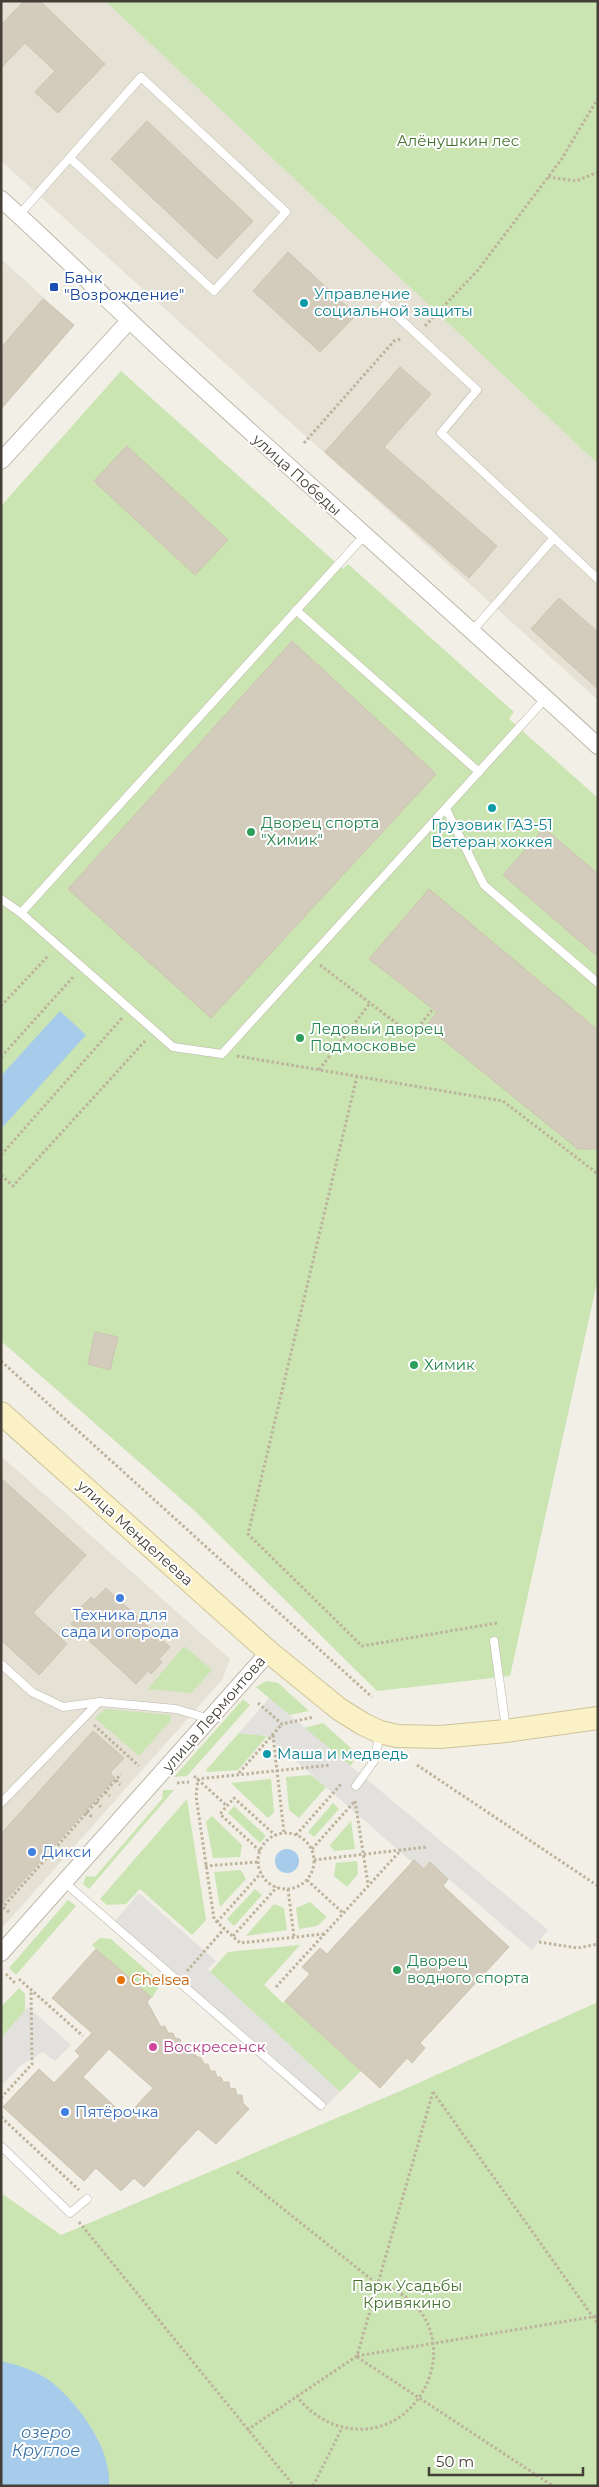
<svg xmlns="http://www.w3.org/2000/svg" width="599" height="2487" font-family="Montserrat,sans-serif">
<style>
.residential{fill:#e5e1d5}
.green{fill:#cae4b2}
.parking{fill:#e3e1de}
.water{fill:#a6cbeb}
.building{fill:#d3cbbc;stroke:#cdc3b0;fill-rule:evenodd}
.lines{fill:none;stroke-linecap:round;stroke-linejoin:round}
.lane-casing{stroke:#bdb7a9;stroke-width:9}
.street-casing{stroke:#bdb7a9;stroke-width:18}
.secondary-casing{stroke:#cfc398;stroke-width:24}
.path{stroke:#bdb39c;stroke-width:3;stroke-dasharray:2.5 2.5;stroke-linecap:butt}
.lane{stroke:#fff;stroke-width:8}
.street{stroke:#fff;stroke-width:16}
.secondary{stroke:#fbf1c7;stroke-width:22}
.transit-dot{fill:#1a4fb4;stroke:#fff;stroke-width:2}
.culture-dot{fill:#0f9aa8;stroke:#fff;stroke-width:2}
.leisure-dot{fill:#2e9e5b;stroke:#fff;stroke-width:2}
.shop-dot{fill:#3f7fe0;stroke:#fff;stroke-width:2}
.food-dot{fill:#e8710a;stroke:#fff;stroke-width:2}
.hotel-dot{fill:#d1479c;stroke:#fff;stroke-width:2}
.labels{text-anchor:middle;stroke-width:4;stroke-linejoin:round;paint-order:stroke}
.park-label{font-size:15px;fill:#44722d;stroke:#fff}
.transit-label{font-size:15px;fill:#164399;stroke:#fff;text-anchor:start}
.culture-label{font-size:15px;fill:#0d838f;stroke:#fff;text-anchor:start}
.street-label{font-size:15px;fill:#443f36;stroke:#fff}
.leisure-label{font-size:15px;fill:#27864d;stroke:#fff;text-anchor:start}
.shop-label{font-size:15px;fill:#366cbe;stroke:#fff;text-anchor:start}
.food-label{font-size:15px;fill:#c56008;stroke:#fff;text-anchor:start}
.hotel-label{font-size:15px;fill:#b23c85;stroke:#fff;text-anchor:start}
.water-label{font-size:16px;font-style:italic;fill:#3772a8;stroke:#fff}
</style>
<rect width="100%" height="100%" fill="#f2efe6"/>
<g class="residential">
<polygon points="1,1 105,1 598,464 598,700 1,161"/>
<polygon points="1,259 74,325 1,409"/>
<polygon points="1,1456 230,1659 222,1680 1,1929"/>
</g>
<g class="green">
<polygon points="105,1 598,1 598,464"/>
<polygon points="121,371 343,569 348,564 514,712 509,719 598,798 598,1278 510,1676 377,1691 196,1512 1,1341 1,506"/>
<polygon points="184,1646 212,1670 191,1693 148,1689"/>
<polygon points="266,1681 278,1683 309,1711 289,1715 256,1687"/>
<polygon points="243,1699 250,1705 187,1776 174,1777"/>
<polygon points="105,1709 171,1715 170,1721 139,1756 95,1718"/>
<polygon points="323,1723 352,1749 354,1760 351,1766 304,1728"/>
<polygon points="239,1733 267,1736 238,1770 207,1772 206,1770"/>
<polygon points="311,1775 326,1787 299,1818 289,1810 286,1777"/>
<polygon points="271,1779 274,1812 268,1818 231,1783"/>
<polygon points="163,1790 174,1790 89,1889 83,1884 86,1876 95,1877 162,1799"/>
<polygon points="187,1799 206,1920 192,1935 140,1889 126,1904 107,1905 100,1899"/>
<polygon points="333,1803 339,1809 314,1837 308,1832"/>
<polygon points="234,1806 266,1836 260,1843 228,1813"/>
<polygon points="212,1816 242,1845 240,1857 213,1858 206,1822"/>
<polygon points="351,1821 355,1849 334,1851 330,1845"/>
<polygon points="357,1861 358,1874 347,1887 334,1876 336,1863"/>
<polygon points="241,1870 246,1879 220,1907 214,1872"/>
<polygon points="255,1889 262,1895 234,1926 227,1919"/>
<polygon points="68,1900 76,1906 16,1975 9,1968"/>
<polygon points="310,1902 327,1917 317,1926 299,1929 296,1908"/>
<polygon points="274,1904 284,1908 287,1930 246,1936"/>
<polygon points="100,1938 111,1939 155,1978 158,1988 152,1998 92,1945"/>
<polygon points="300,1945 264,1985 283,2003 285,2001 361,2071 340,2092 210,1972 228,1952"/>
<polygon points="19,1988 25,1994 25,2011 1,2038 1,2007"/>
<polygon points="598,2002 598,2486 1,2486 1,2193 61,2235 405,2089"/>
</g>
<g class="parking">
<polygon points="269,1698 548,1930 532,1950 430,1863 424,1869 414,1860 412,1862 267,1736 239,1733"/>
<polygon points="139,1893 216,1961 208,1969 210,1972 340,2092 320,2112 110,1927"/>
<polygon points="28,2007 71,2045 55,2061 43,2052 21,2065 1,2086 1,2038"/>
</g>
<g class="water">
<polygon points="60,1011 86,1035 1,1129 1,1076"/>
<circle cx="287" cy="1861" r="12"/>
<path d="M1 2361C18 2365 40 2372 54 2384 80 2406 112 2450 109 2486H1Z"/>
</g>
<g class="building">
<polygon points="24,1 40,1 105,64 58,113 35,92 55,71 25,43 1,68 1,25"/>
<polygon points="147,121 253,221 217,259 111,159"/>
<polygon points="288,252 356,315 320,352 253,291"/>
<polygon points="43,299 74,325 1,409 1,348"/>
<polygon points="400,367 431,394 384,447 497,546 469,578 325,452"/>
<polygon points="127,446 228,540 195,575 94,481"/>
<polygon points="559,598 598,632 598,689 531,629"/>
<polygon points="292,641 436,774 211,1018 68,889"/>
<polygon points="544,828 598,874 598,957 503,875"/>
<polygon points="429,889 598,1030 598,1149 578,1149 426,1026 437,1012 369,959"/>
<polygon points="95,1332 118,1337 110,1370 88,1364"/>
<polygon points="1,1478 86,1555 33,1613 67,1644 39,1675 1,1640"/>
<polygon points="106,1588 170,1647 159,1659 162,1662 151,1674 148,1671 136,1684 71,1624 82,1612 79,1609 91,1597 94,1600"/>
<polygon points="93,1731 124,1758 110,1773 115,1778 1,1905 1,1834"/>
<polygon points="414,1860 424,1869 430,1862 448,1879 443,1886 509,1947 420,2043 425,2048 412,2063 407,2058 380,2088 285,2001 310,1974 302,1967 320,1948 327,1954"/>
<path d="M96 1949 151 1997 147 2002 161 2027 165 2026 168 2033H173L175 2038 180 2039 182 2045H187L196 2056 201 2058 204 2064H208L210 2071H215L217 2077H221L223 2082H229L230 2089 235 2088 237 2095H242L243 2103 249 2109 216 2144 198 2129 144 2187 134 2178 121 2191 96 2168 84 2181 3 2107 39 2069 54 2083 80 2056 75 2051 92 2033 52 1998ZM109 2049 153 2088 126 2117 83 2077Z"/>
</g>
<g class="lines">
<defs>
<g id="lane">
<polyline points="19,215 141,77 286,212 214,291 70,158"/>
<polyline points="385,305 477,390 441,433 554,538 473,630"/>
<polyline points="554,538 598,579"/>
<polyline points="296,610 479,772"/>
<polyline points="446,809 484,885 598,983"/>
<polyline points="1,899 21,913 364,536"/>
<polyline points="21,913 173,1047 222,1054 546,698"/>
<polyline points="494,1641 506,1729"/>
<polyline points="1,1664 32,1692 63,1707 100,1702 176,1709 210,1719"/>
<polyline points="356,1786 374,1761 380,1734"/>
<polyline points="1,1803 99,1702"/>
<polyline points="64,1882 321,2105"/>
<polyline points="1,2146 70,2213 87,2199"/>
</g>
<g id="street">
<path d="M1 199C65 257 125 318 188 375 324 499 462 621 598 746"/>
<polyline points="1,461 129,321"/>
<polyline points="1,1953 269,1652"/>
</g>
<polyline id="secondary" points="1,1413 269,1652 339,1709 363,1724 380,1732 397,1736 440,1737 506,1731 598,1718"/>
</defs>
<use href="#lane" class="lane-casing"/>
<use href="#street" class="street-casing"/>
<use href="#secondary" class="secondary-casing"/>
<g class="path">
<polyline points="548,177 576,181 598,172"/>
<polyline points="425,326 478,270 561,160 598,98"/>
<polyline points="304,443 394,341 401,339"/>
<polyline points="320,965 412,1035 433,1009"/>
<polyline points="1,1006 48,956"/>
<polyline points="237,1056 503,1101 598,1174"/>
<polyline points="1,1057 74,976"/>
<polyline points="319,1070 370,1003"/>
<polyline points="357,1076 248,1534 362,1646 497,1623"/>
<polyline points="1,1155 122,1018"/>
<polyline points="1,1175 13,1186 145,1041"/>
<polyline points="1,1361 372,1697"/>
<polyline points="258,1703 282,1724 314,1717"/>
<polyline points="94,1725 139,1766"/>
<polyline points="273,1735 284,1833"/>
<polyline points="417,1765 598,1886"/>
<polyline points="239,1773 282,1724"/>
<polyline points="194,1776 227,1806"/>
<polyline points="116,1780 120,1785"/>
<polyline points="177,1783 189,1782"/>
<polyline points="105,1792 110,1796"/>
<polyline points="355,1801 368,1884"/>
<polyline points="96,1802 101,1807"/>
<polyline points="86,1812 92,1817"/>
<circle cx="286" cy="1861" r="28"/>
<polyline points="296,1835 342,1783"/>
<polyline points="312,1849 355,1801"/>
<polyline points="260,1851 220,1814 234,1798 275,1835"/>
<polyline points="314,1860 427,1847"/>
<polyline points="205,1866 258,1862"/>
<polyline points="307,1880 343,1913"/>
<polyline points="288,1889 294,1937"/>
<polyline points="9,1912 3,1907 121,1774"/>
<polyline points="217,1922 261,1873"/>
<polyline points="324,1934 240,1943 217,1922 214,1919 196,1796 198,1779 331,1765"/>
<polyline points="233,1936 277,1887"/>
<polyline points="539,1942 578,1948 598,1944"/>
<polyline points="187,1971 224,1929"/>
<polyline points="6,1974 15,1983"/>
<polyline points="19,1979 83,2036"/>
<polyline points="276,1987 401,1850"/>
<polyline points="433,2092 598,2324"/>
<polyline points="1,2098 32,2064 31,1990"/>
<polyline points="1,2117 79,2190"/>
<path d="M237 2172 376 2283C383 2286 391 2288 398 2292 476 2338 414 2460 328 2422 317 2416 303 2407 297 2395"/>
<polyline points="79,2222 294,2486"/>
<polyline points="357,2356 598,2316"/>
<polyline points="357,2357 553,2486"/>
<polyline points="247,2430 357,2356 433,2092"/>
<polyline points="313,2486 342,2428"/>
</g>
<use href="#lane" class="lane"/>
<use href="#street" class="street"/>
<use href="#secondary" class="secondary"/>
</g>
<rect class="transit-dot" x="49" y="282" width="10" height="10" rx="2.5"/>
<g class="culture-dot">
<circle cx="304" cy="303" r="5"/>
<circle cx="492" cy="808" r="5"/>
<circle cx="267" cy="1754" r="5"/>
</g>
<g class="leisure-dot">
<circle cx="251" cy="832" r="5"/>
<circle cx="300" cy="1038" r="5"/>
<circle cx="414" cy="1365" r="5"/>
<circle cx="397" cy="1970" r="5"/>
</g>
<g class="shop-dot">
<circle cx="120" cy="1598" r="5"/>
<circle cx="32" cy="1852" r="5"/>
<circle cx="65" cy="2112" r="5"/>
</g>
<circle class="food-dot" cx="121" cy="1980" r="5"/>
<circle class="hotel-dot" cx="153" cy="2047" r="5"/>
<g class="labels">
<g class="park-label">
<text x="458" y="146">Алёнушкин лес</text>
<text x="407" y="2291">Парк Усадьбы<tspan x="407" dy="17">Кривякино</tspan></text>
</g>
<g class="transit-label">
<text x="64" y="283">Банк<tspan x="64" dy="17">"Возрождение"</tspan></text>
</g>
<g class="culture-label">
<text x="314" y="299">Управление<tspan x="314" dy="17">социальной защиты</tspan></text>
<text x="492" y="830" text-anchor="middle">Грузовик ГАЗ-51<tspan x="492" dy="17">Ветеран хоккея</tspan></text>
<text x="277" y="1759">Маша и медведь</text>
</g>
<g class="street-label">
<text transform="translate(297 475) rotate(42)" y="5">улица Победы</text>
<text transform="translate(135 1533) rotate(42)" y="5">улица Менделеева</text>
<text transform="translate(214 1714) rotate(-49)" y="5">улица Лермонтова</text>
</g>
<g class="leisure-label">
<text x="261" y="828">Дворец спорта<tspan x="261" dy="17">"Химик"</tspan></text>
<text x="310" y="1034">Ледовый дворец<tspan x="310" dy="17">Подмосковье</tspan></text>
<text x="424" y="1370">Химик</text>
<text x="407" y="1966">Дворец<tspan x="407" dy="17">водного спорта</tspan></text>
</g>
<g class="shop-label">
<text x="120" y="1620" text-anchor="middle">Техника для<tspan x="120" dy="17">сада и огорода</tspan></text>
<text x="42" y="1857">Дикси</text>
<text x="75" y="2117">Пятёрочка</text>
</g>
<g class="food-label">
<text x="131" y="1985">Chelsea</text>
</g>
<g class="hotel-label">
<text x="163" y="2052">Воскресенск</text>
</g>
<g class="water-label">
<text x="46" y="2438">озеро<tspan x="46" dy="18">Круглое</tspan></text>
</g>
</g>
<rect width="599" height="2487" fill="none" stroke="#443f36" stroke-width="5"/>
<path d="M429 2467v8h154v-8" fill="none" stroke="#443f36" stroke-width="2.5"/>
<text x="436" y="2467" font-size="15" fill="#443f36" stroke="#ffffff" stroke-width="4" paint-order="stroke">50 m</text>
</svg>
